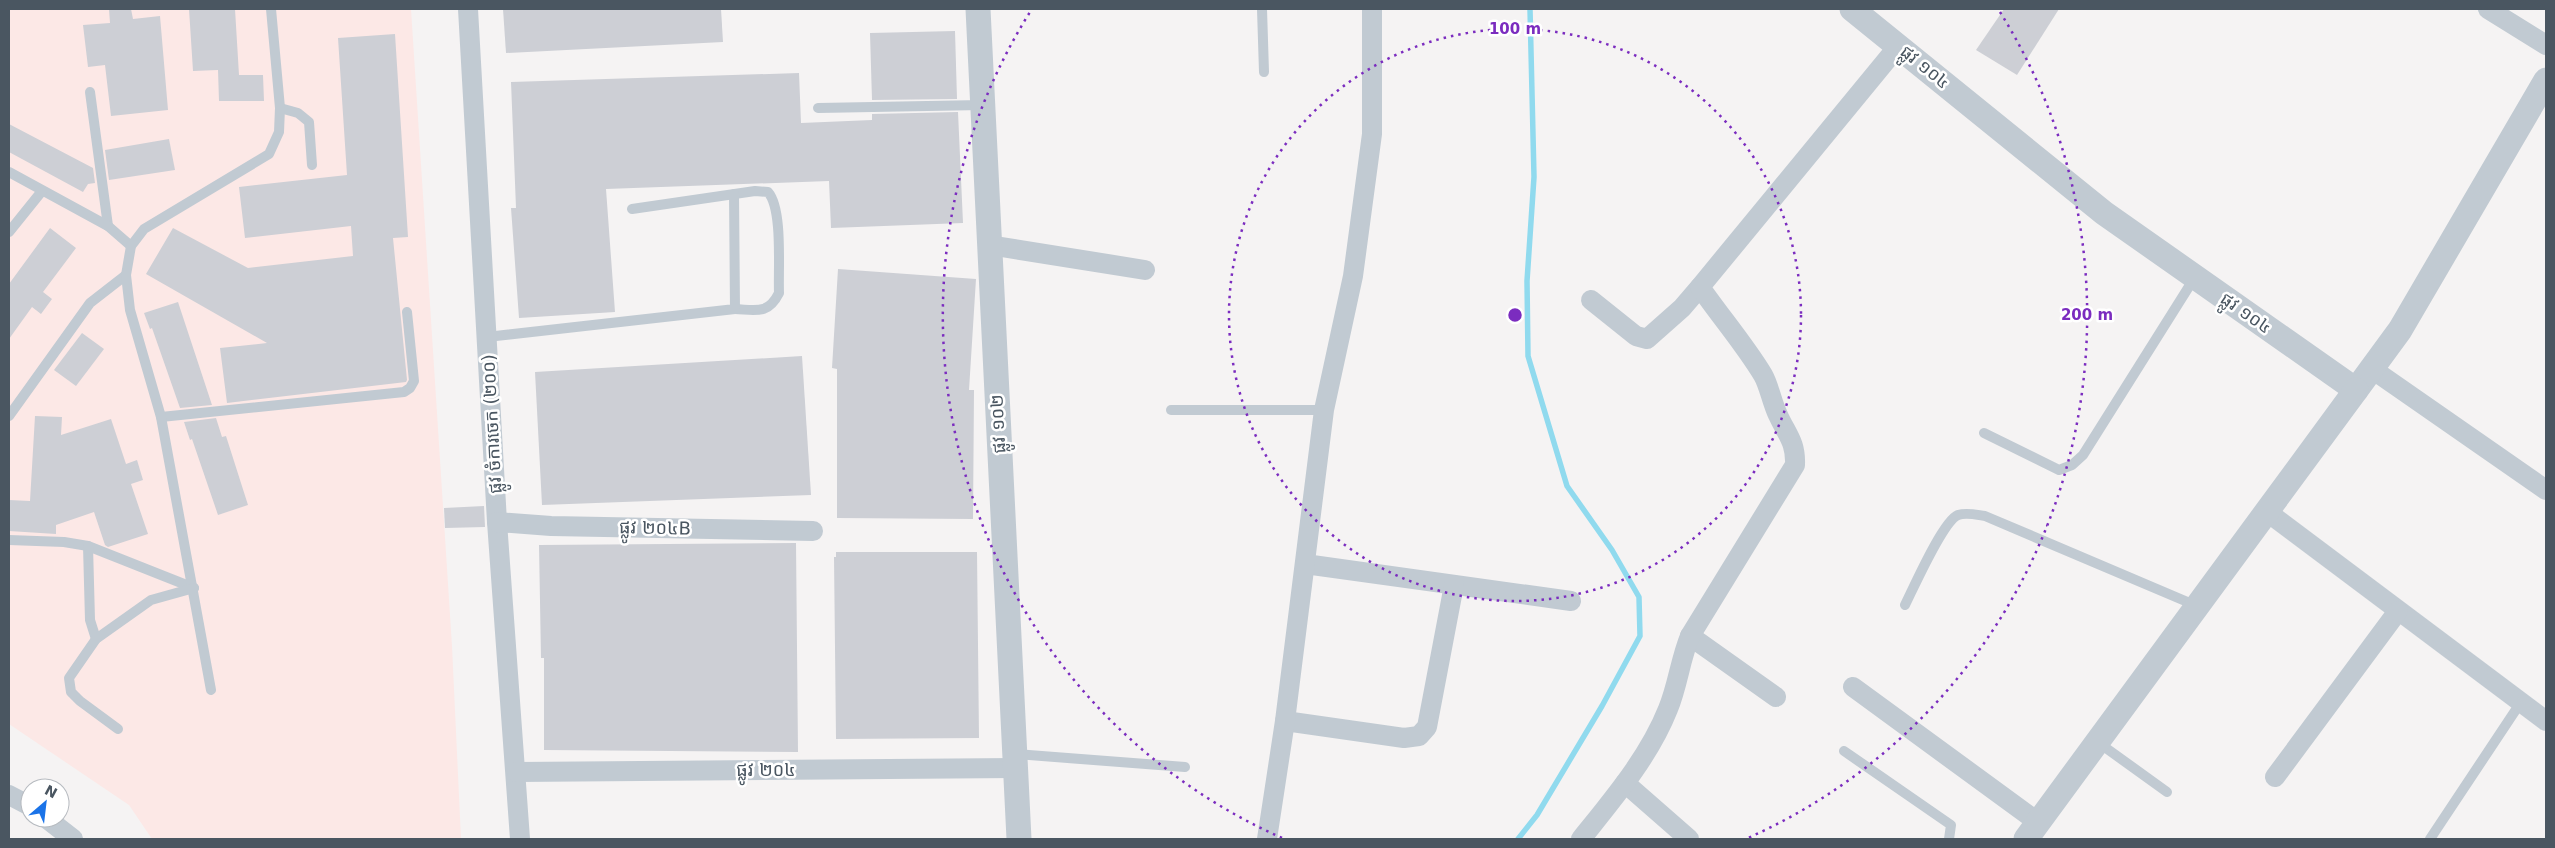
<svg xmlns="http://www.w3.org/2000/svg" width="2555" height="848" font-family="'DejaVu Sans','Noto Sans Khmer',sans-serif">
<style>
.medical{fill:#fce8e6}
.lines{fill:none;stroke-linecap:round;stroke-linejoin:round}
.stream{stroke:#90daee;stroke-width:5.5}
.building{fill:#cdcfd5}
.service{stroke:#c1cad2;stroke-width:10}
.minor{stroke:#c1cad2;stroke-width:20}
.tertiary{stroke:#c1cad2;stroke-width:25}
.ring{fill:none;stroke:#7b2cbf;stroke-width:2.5;stroke-dasharray:2.5 5}
.labels{text-anchor:middle;stroke-width:5;stroke-linejoin:round;paint-order:stroke}
.street-label{font-size:18px;fill:#4a5661;stroke:#fff}
.centre{fill:#7b2cbf;stroke:#fff;stroke-width:2.5}
.ring-label{font-size:15px;text-anchor:middle;font-weight:bold;fill:#7b2cbf;stroke:#fff;stroke-width:5;stroke-linejoin:round;paint-order:stroke}
</style>
<rect width="100%" height="100%" fill="#f5f3f3"/>
<polygon class="medical" points="9,9 411,9 452,646 461,839 152,839 129,805 9,724"/>
<g class="lines">
<polyline class="stream" points="1518,839 1537,815 1602,706 1640,636 1639,597 1612,550 1567,486 1528,356 1527,281 1534,177 1530,9"/>
</g>
<g class="building">
<polygon points="109,9 131,9 133,19 160,16 168,110 111,116 105,65 88,67 83,25 110,23"/>
<polygon points="189,9 235,9 239,75 263,75 264,101 219,101 218,70 193,71"/>
<polygon points="503,9 721,9 723,42 506,53"/>
<polygon points="2004,9 2059,9 2017,75 1976,50"/>
<polygon points="955,31 957,99 872,100 870,33"/>
<polygon points="395,34 408,237 393,238 407,380 406,382 227,403 220,348 267,343 146,274 173,228 248,268 353,256 351,226 245,238 239,187 347,175 338,38"/>
<polygon points="799,73 801,123 872,120 872,114 958,112 963,223 831,228 829,181 606,189 615,312 519,318 511,208 516,208 511,82"/>
<polygon points="9,124 93,168 95,183 88,184 83,192 9,152"/>
<polygon points="169,139 175,170 109,180 105,150"/>
<polygon points="50,228 76,248 43,292 52,299 41,314 32,307 9,339 9,284"/>
<polygon points="838,269 976,279 969,390 974,390 973,519 837,518 837,369 832,368"/>
<polygon points="178,302 212,405 180,408 152,328 150,329 144,313"/>
<polygon points="82,333 104,349 76,386 54,370"/>
<polygon points="802,356 811,495 542,505 535,372"/>
<polygon points="35,416 62,417 61,435 111,419 126,464 137,460 143,480 131,484 148,534 108,547 105,545 94,512 56,525 56,534 9,531 9,500 30,501"/>
<polygon points="216,418 222,437 226,436 248,505 218,515 192,439 190,440 184,422"/>
<polygon points="484,506 485,527 445,528 444,508"/>
<polygon points="796,543 798,752 544,750 544,658 541,658 539,545"/>
<polygon points="836,552 977,552 979,738 836,739 834,557 836,557"/>
</g>
<g class="lines">
<g class="service">
<polyline points="1262,9 1264,72"/>
<polyline points="90,92 108,226"/>
<polyline points="280,108 298,113 309,122 312,165"/>
<polyline points="818,108 982,105"/>
<polyline points="9,172 108,226 131,246"/>
<path d="M632 209 755 191 768 192C783 209 778 269 779 293 768 315 756 310 735 309"/>
<polyline points="9,232 42,191"/>
<polyline points="487,337 735,309 734,194"/>
<polyline points="1171,410 1324,410"/>
<polyline points="9,416 90,303 126,275"/>
<polyline points="161,417 404,392 410,388 414,381 407,312"/>
<polyline points="1984,433 2059,470 2072,465 2083,455 2195,277"/>
<polyline points="9,540 64,542 88,546 194,588"/>
<polyline points="88,546 90,620 96,639"/>
<path d="M1905 605C1914 587 1943 521 1958 515 1967 512 1977 515 1985 516L2197 606"/>
<polyline points="211,690 161,417 130,310 126,275 131,246 144,229 269,154 279,132 280,108 271,9"/>
<polyline points="118,729 80,701 71,692 69,678 96,639 151,600 194,588"/>
<polyline points="2099,743 2167,792"/>
<polyline points="1844,751 1951,825 1949,839"/>
<polyline points="1015,754 1185,767"/>
<polyline points="2430,839 2521,702"/>
</g>
<g class="minor">
<polyline points="468,9 497,522 520,839"/>
<polyline points="2488,9 2546,45"/>
<polyline points="989,245 1145,270"/>
<polyline points="1591,300 1636,336 1647,339 1682,308 1700,287"/>
<polyline points="2372,369 2546,490"/>
<polyline points="2266,511 2546,721"/>
<polyline points="497,522 551,526 813,531"/>
<polyline points="1305,564 1571,601"/>
<polyline points="1690,636 1776,697"/>
<polyline points="1853,687 2039,823"/>
<polyline points="1285,721 1404,738 1419,736 1427,727 1454,585"/>
<polyline points="517,772 1016,768"/>
<polyline points="2275,777 2398,611"/>
<polyline points="1625,783 1689,839"/>
<polyline points="9,795 30,806"/>
<polyline points="46,818 73,839"/>
<polyline points="1267,839 1285,721 1324,410 1353,276 1372,134 1372,9"/>
<path d="M1581 839C1613 799 1649 757 1668 709 1678 685 1680 660 1690 636L1795 465C1796 442 1787 435 1778 415 1772 403 1769 385 1763 375 1745 345 1720 316 1700 287L1899 45"/>
</g>
<g class="tertiary">
<polyline points="978,9 1019,839"/>
<polyline points="1852,9 2104,213 2356,390 2400,330 2546,80"/>
<polyline points="2026,839 2356,390"/>
</g>
</g>
<g class="ring">
<circle cx="1515" cy="315" r="286"/>
<path d="M1282 838A572 572 0 0 1 1030 12M2000 12A572 572 0 0 1 1748 838"/>
</g>
<g class="labels">
<g class="street-label">
<text transform="translate(1925 67) rotate(39)" y="6">ផ្លូវ ១០៤</text>
<text transform="translate(2246 313) rotate(35)" y="6">ផ្លូវ ១០៤</text>
<text transform="translate(492 424) rotate(-93)" y="6">ផ្លូវ ចំការចេក (២០០)</text>
<text transform="translate(998 424) rotate(-93)" y="6">ផ្លូវ ១០២</text>
<text transform="translate(655 528) rotate(1)" y="6">ផ្លូវ ២០៤B</text>
<text x="766" y="776">ផ្លូវ ២០៤</text>
</g>
</g>
<circle cx="1515" cy="315" r="8" class="centre"/>
<g class="ring-label">
<text x="1515" y="34">100 m</text>
<text x="2087" y="320">200 m</text>
</g>
<rect width="2555" height="848" fill="none" stroke="#4a5661" stroke-width="20"/>
<g transform="translate(45 803) rotate(28)"><circle r="24" fill="#ffffff" stroke="#b7bbc0"/>
<path d="M0-4L9 19L0 12L-9 19Z" fill="#1a73e8"/>
<text y="-8" font-size="14" font-weight="bold" text-anchor="middle" fill="#4a5661">N</text>
</g>
</svg>
